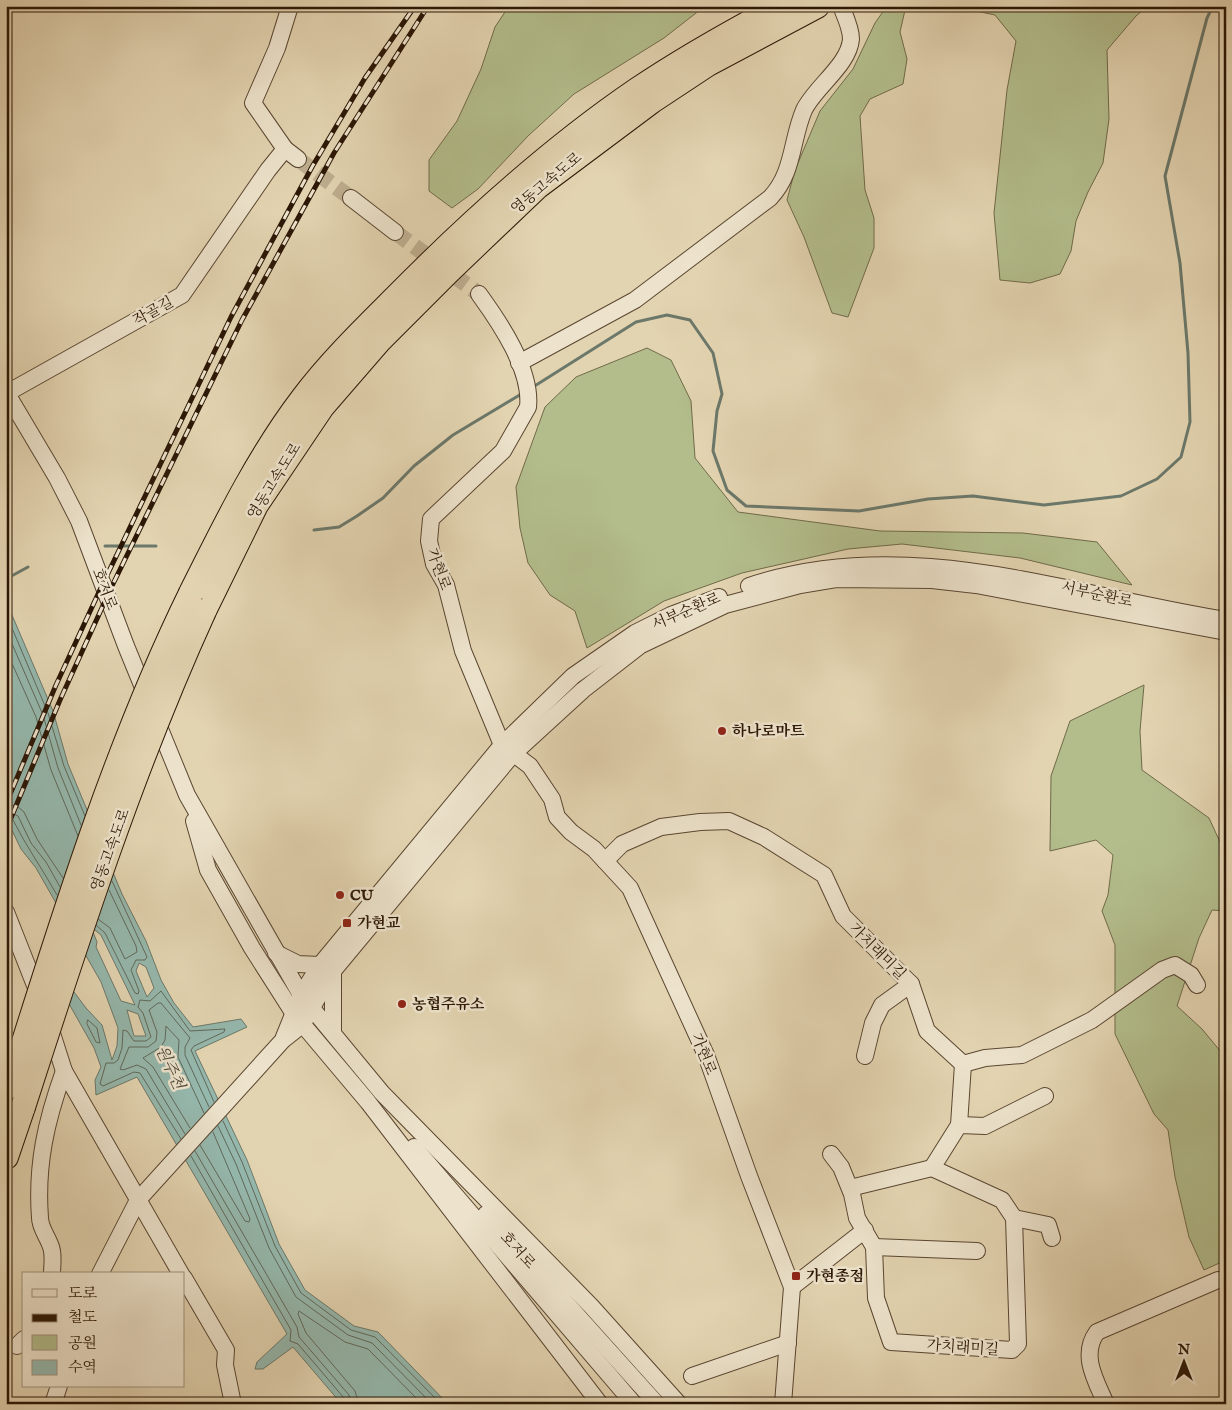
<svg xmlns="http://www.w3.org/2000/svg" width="1232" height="1410" font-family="'IM FELL English','Noto Serif KR',serif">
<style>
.green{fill:#b3bd8c;stroke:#706a49}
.water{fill:#95b8ad;stroke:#6b786a;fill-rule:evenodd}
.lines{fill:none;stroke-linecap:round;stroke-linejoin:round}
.shore{stroke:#60685a;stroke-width:1}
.stream{stroke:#6b786a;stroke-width:3}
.minor-tunnel{stroke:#beae8f;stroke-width:16;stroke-dasharray:16 8;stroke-linecap:butt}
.minor-casing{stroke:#5a4631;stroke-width:18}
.highway-casing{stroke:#2c1706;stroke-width:26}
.minor{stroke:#ede3cc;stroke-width:16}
.highway{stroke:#e3d4b1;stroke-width:24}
.rail-casing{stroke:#2c1706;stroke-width:5}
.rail{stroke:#ede3cc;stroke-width:3;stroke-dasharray:9;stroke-linecap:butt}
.highway-bridge-casing{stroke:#2c1706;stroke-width:26;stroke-linecap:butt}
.highway-bridge{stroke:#e3d4b1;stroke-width:24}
.poi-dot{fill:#8f2418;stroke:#ede3cc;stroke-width:2}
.labels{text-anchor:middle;stroke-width:5;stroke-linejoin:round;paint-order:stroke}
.street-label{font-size:15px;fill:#2c1706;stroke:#ede3cc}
.poi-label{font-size:15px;font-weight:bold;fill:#2c1706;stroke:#ede3cc;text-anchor:start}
.water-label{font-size:16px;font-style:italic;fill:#4c4738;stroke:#ede3cc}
</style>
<rect width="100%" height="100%" fill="#e3d4b1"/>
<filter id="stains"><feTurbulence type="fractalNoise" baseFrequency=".004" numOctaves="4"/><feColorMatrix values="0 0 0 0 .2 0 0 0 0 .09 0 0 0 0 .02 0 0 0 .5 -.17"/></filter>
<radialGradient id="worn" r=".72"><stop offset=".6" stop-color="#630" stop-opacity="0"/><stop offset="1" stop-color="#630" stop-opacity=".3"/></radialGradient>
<g class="green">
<polygon points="509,6 705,6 664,38 574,94 528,136 478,189 452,208 429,191 429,160 457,121 481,69 495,27"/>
<polygon points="887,6 946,6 905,10 900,32 907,59 903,84 870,99 860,116 865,190 874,218 874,248 848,317 832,313 804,237 787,200 795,170 820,111 853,69 875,23"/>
<polygon points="952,6 1148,6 1136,16 1107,50 1109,119 1103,163 1088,192 1076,221 1071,251 1060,274 1030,283 1000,280 994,213 1007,90 1016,41 995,15"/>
<polygon points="647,348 671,360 691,401 695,458 738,512 880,531 1023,533 1097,542 1132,585 1020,558 902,544 848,549 742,573 664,601 587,648 575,611 550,595 528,563 520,528 516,487 545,407 576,377"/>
<polygon points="1144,685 1140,731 1142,770 1209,818 1226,855 1226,911 1212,910 1199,938 1177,1006 1202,1029 1226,1058 1226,1260 1204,1270 1189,1237 1175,1177 1168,1130 1154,1114 1115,1034 1115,945 1102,911 1108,895 1113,855 1096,840 1050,851 1051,776 1070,721"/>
</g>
<path class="water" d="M6 601 53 711 68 764 122 894 146 941 161 980 174 1003 193 1027 241 1019 247 1027 195 1051 247 1160 279 1244 305 1290 354 1326 378 1332 448 1404H347L339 1401 293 1347 263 1369H255L257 1362 287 1334 137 1077 96 1095 95 1080 101 1067 94 1048 64 995 71 988 86 1008 102 1025 112 1060 117 1046 118 1028 101 982 36 868 21 849 6 818ZM91 927 101 935 135 1005 121 1001 96 947 97 942ZM139 963 146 967 154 988 147 997 136 971ZM127 1010 138 1014 146 1036H134Z"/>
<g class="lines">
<g class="shore">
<polyline points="6,614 48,713 64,766 85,816"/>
<polyline points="6,630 43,715 58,768 81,825"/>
<polyline points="6,650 36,717 51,770 78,836"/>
<polyline points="6,804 17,806 24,812 37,839 63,878"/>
<polyline points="6,811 18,816 31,843 46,862 60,887"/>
<path d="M6 817 13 820C26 846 43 870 57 895"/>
<polyline points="98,919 110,928 125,959 137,952 136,946 109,890"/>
<polyline points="96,925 105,933 135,993 138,994 139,991 131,970 136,960 145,960 147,957 112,881"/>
<polygon points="88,1020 97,1028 100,1043 96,1042 87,1024"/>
<polyline points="223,1121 242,1162 275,1246 301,1293 351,1330 375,1337 441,1404"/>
<polyline points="218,1126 236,1164 269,1248 296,1297 348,1335 372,1343 432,1404"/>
<polyline points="190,1128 153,1067 143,1058 161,1047 165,1040 166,1026 179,1040 178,1057 204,1113"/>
<polyline points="185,1134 146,1069 137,1065 123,1070 120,1069 129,1047 148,1047 156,1041 157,1032 149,1010 158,1003 161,1003 190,1038 185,1047 185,1055 209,1107"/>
<polyline points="181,1139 140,1073 134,1072 103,1086 100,1084 106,1063 114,1063 118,1060 122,1048 123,1030 127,1031 134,1041 146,1041 151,1037 143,1013 138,1007 140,1000 150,1001 161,991 190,1031 225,1029 224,1032 194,1046 191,1050 214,1102"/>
<polyline points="200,1145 245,1221 249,1222 250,1219 213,1132"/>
<polyline points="195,1151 297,1327 299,1337 349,1395 351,1404"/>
<polyline points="191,1156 291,1330 290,1341 298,1344 344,1398 345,1404"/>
<polyline points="359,1404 355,1391 306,1333 298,1314 299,1311 345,1342 368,1349 422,1404"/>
</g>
<g class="stream">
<polyline points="533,387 636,322 667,315 690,320 713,353 722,394 717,411 713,451 727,490 746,506 859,511 928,499 973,496 1044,505 1121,496 1157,479 1181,457 1190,422 1188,353 1180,263 1165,176 1207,18 1213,6"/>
<polyline points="314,530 339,527 357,516 383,498 414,466 453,435 523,393"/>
<polyline points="105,546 156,546"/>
<polyline points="6,579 28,567"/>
</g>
<g class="minor-tunnel">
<polyline points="298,159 351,198"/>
<polyline points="395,232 479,294"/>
</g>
<defs>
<g id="minor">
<polyline points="285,149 253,103 277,48 290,6"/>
<polyline points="351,198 395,232"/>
<path d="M479 294C500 323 532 370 528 407L503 451 431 519 429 541 434 564 446 585 463 651 502 745 530 766 552 799 557 817 571 832 594 849 630 888 706 1055 749 1176 792 1287 783 1404"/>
<path d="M519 363 635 300 770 198C794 173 791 140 804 110 815 87 849 65 851 39 851 28 845 16 841 6"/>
<polyline points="6,392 57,478 79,521 126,646 187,795 301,995 382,1093 591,1306 679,1404"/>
<polyline points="7,393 182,295 268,170 285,149 298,159"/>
<path d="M749 586C907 533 1069 595 1226 620"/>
<polyline points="194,821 208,870 252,948 294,1014 368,1102 600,1404"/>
<polyline points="605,861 622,844 661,827 700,822 729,821 764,837 824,875 843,916 911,984 927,1031 963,1064 959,1125 932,1168"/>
<polyline points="6,912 40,998"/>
<polyline points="276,953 298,964 320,965"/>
<polyline points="333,973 333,1033"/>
<polyline points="49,1024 64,1071 181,1274"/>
<polyline points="284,1037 301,995 320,965 502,745 573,676 635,633 671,615 719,597"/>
<polyline points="865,1056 873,1023 882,1005 911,984"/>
<polyline points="963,1064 985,1058 1022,1055 1092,1020 1162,970 1175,965 1191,975 1197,985"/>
<polyline points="959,1125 985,1126 1045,1096"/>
<polyline points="414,1147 634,1404"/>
<polyline points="831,1154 841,1167 852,1194 857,1218 874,1247 876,1298 891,1342 1012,1350 1018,1344 1014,1218 1002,1200 932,1168"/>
<polyline points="850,1188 932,1168"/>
<polyline points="486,1214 657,1404"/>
<polyline points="1014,1218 1048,1225 1052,1238"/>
<polyline points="874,1247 977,1251"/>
<path d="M52 1274C52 1265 54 1255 51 1247 48 1237 40 1228 40 1218 36 1165 46 1121 64 1071"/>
<polyline points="100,1274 138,1200 283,1040 302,1025 333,971 513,754 583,690 641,645 725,605 800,585 836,579 932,580 976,585 1226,632"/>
<polyline points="184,1278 226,1350 225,1365 233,1404"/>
<polyline points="792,1287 865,1230"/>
<polyline points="17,1346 24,1339"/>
<polyline points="692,1376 788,1343"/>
<polyline points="53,1404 59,1386"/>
<path d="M1106 1404C1096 1381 1080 1355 1097 1332L1218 1280"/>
</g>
<g id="highway">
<path d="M191 593C224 527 258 457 303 398 330 362 364 329 395 298 470 222 549 150 637 90 683 59 731 32 780 6"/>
<polyline points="204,611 256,505 322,407 380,340 449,271 537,187 652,101 708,64 817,6"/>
<polyline points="6,1157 23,1107"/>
</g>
</defs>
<use href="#minor" class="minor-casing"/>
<use href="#highway" class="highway-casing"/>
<use href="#minor" class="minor"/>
<use href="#highway" class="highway"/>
<defs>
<g id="rail">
<polyline points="6,804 56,685 99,592 231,317 312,167 365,78 415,6"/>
<polyline points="6,830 60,700 111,588 242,320 334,153 428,6"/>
</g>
</defs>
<use href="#rail" class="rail-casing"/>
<use href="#rail" class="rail"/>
<defs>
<g id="highway-bridge">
<path d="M10 1086C62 921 115 748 191 593"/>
<path d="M23 1107C77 940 131 771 204 611"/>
</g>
</defs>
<use href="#highway-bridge" class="highway-bridge-casing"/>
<use href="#highway-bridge" class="highway-bridge"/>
</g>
<g class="poi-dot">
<circle cx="722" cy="731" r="5"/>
<circle cx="340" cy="895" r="5"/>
<rect x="342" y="918" width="10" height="10" rx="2.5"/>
<circle cx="402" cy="1004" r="5"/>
<rect x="791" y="1271" width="10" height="10" rx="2.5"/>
</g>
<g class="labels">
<g class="street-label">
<text transform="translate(546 183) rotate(-40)" y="5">영동고속도로</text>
<text transform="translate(153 311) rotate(-29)" y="5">작골길</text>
<text transform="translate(274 481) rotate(-58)" y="5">영동고속도로</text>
<text transform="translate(439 569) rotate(70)" y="5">가현로</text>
<text transform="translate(105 589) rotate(69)" y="5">호저로</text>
<text transform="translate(1097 594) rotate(12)" y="5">서부순환로</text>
<text transform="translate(686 611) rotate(-23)" y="5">서부순환로</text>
<text transform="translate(110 850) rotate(-70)" y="5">영동고속도로</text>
<text transform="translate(878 951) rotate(45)" y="5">가치래미길</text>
<text transform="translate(704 1054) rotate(68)" y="5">가현로</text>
<text transform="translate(518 1250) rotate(48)" y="5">호저로</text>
<text transform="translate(963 1347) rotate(4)" y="5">가치래미길</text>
</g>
<g class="poi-label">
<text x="732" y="736">하나로마트</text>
<text x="350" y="900">CU</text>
<text x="357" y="928">가현교</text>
<text x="412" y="1009">농협주유소</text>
<text x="806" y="1281">가현종점</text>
</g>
<g class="water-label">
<text transform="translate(171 1067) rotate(65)" y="6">원주천</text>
</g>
</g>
<rect width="1232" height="1410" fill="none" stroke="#e3d4b1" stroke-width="25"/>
<rect x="8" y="8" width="1217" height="1395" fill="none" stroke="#2c1706" stroke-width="2.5"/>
<rect x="12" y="12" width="1207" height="1385" fill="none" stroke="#2c1706"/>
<rect x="22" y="1272" width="162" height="115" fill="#ede3cc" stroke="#a0917d"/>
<rect x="32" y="1289" width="25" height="8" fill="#ede3cc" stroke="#a0917d"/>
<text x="68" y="1298" font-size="15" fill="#2c1706">도로</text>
<rect x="32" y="1314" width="25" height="8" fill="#2c1706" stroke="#a0917d"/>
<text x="68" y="1322" font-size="15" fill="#2c1706">철도</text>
<rect x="32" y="1335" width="25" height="15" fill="#b3bd8c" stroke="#a0917d"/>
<text x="68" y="1348" font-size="15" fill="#2c1706">공원</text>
<rect x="32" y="1360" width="25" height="15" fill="#95b8ad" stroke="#a0917d"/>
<text x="68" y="1372" font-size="15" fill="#2c1706">수역</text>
<g transform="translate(1184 1362)" stroke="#ede3cc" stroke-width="4" paint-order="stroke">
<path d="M0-4L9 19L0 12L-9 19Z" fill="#2c1706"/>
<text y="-8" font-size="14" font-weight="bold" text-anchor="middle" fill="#2c1706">N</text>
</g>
<rect width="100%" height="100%" filter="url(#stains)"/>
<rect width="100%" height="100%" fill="url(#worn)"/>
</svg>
